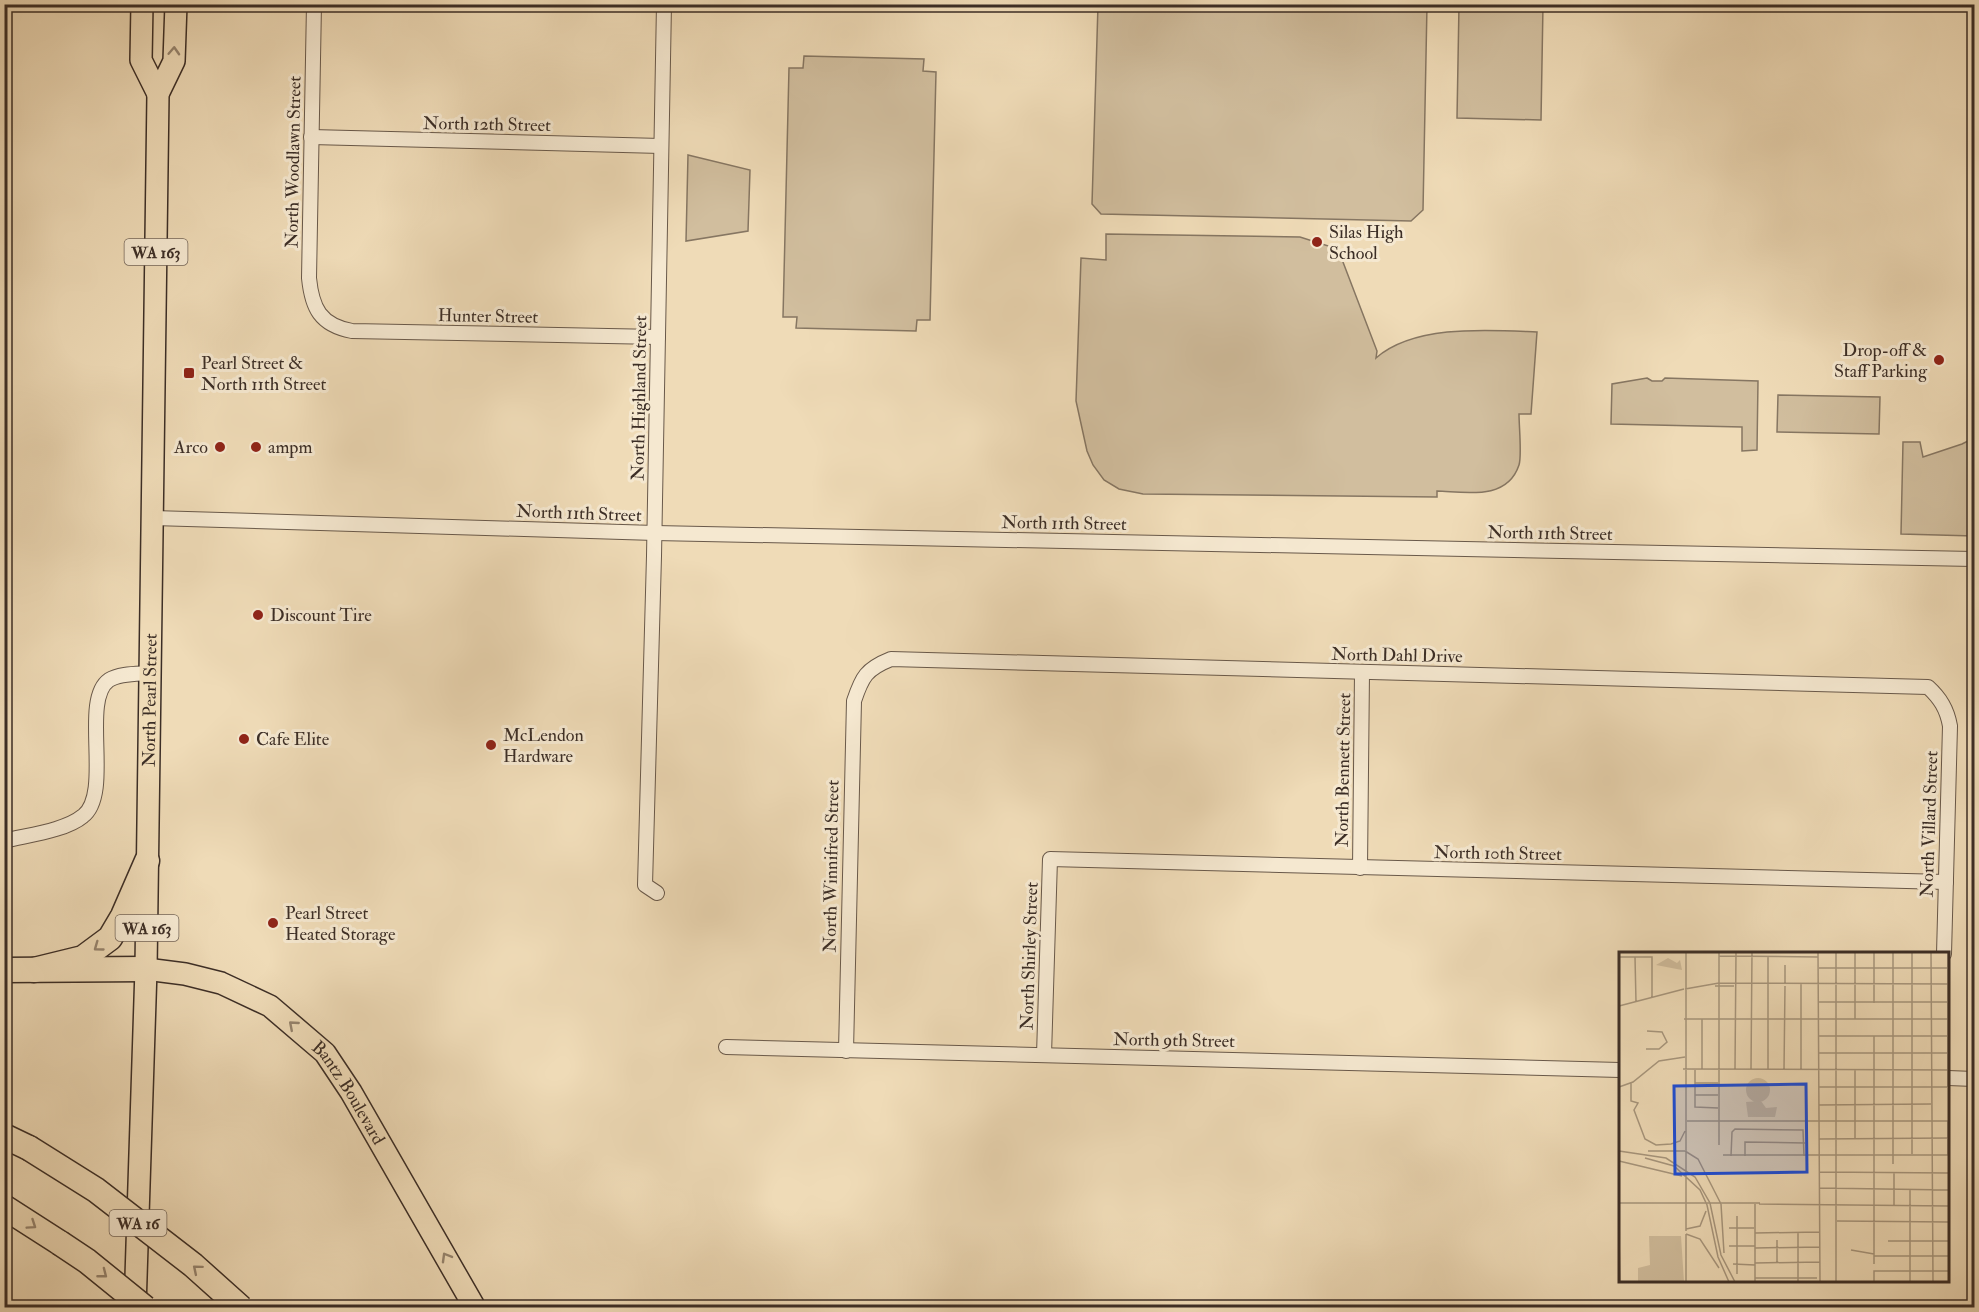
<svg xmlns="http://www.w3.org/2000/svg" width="1979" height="1312" font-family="'IM FELL Double Pica',serif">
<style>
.green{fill:#d1be9e;stroke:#867662;stroke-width:1.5}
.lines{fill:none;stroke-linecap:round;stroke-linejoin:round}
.minor-casing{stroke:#69594a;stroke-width:16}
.primary-casing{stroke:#3c2e26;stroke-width:24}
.motorway-casing{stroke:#3c2e26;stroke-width:27}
.minor{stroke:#f5e8d0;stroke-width:14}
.primary{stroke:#efdbb7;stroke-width:21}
.motorway{stroke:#efdbb7;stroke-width:24}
.motorway-bridge-casing{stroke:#3c2e26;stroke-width:27;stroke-linecap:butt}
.motorway-bridge{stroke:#efdbb7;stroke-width:24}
.oneway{stroke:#96846e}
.poi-dot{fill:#8f2418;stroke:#f5e8d0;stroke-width:2}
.labels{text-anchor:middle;stroke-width:6;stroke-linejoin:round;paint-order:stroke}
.shield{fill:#f5e8d0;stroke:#746659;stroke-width:1.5}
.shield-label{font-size:16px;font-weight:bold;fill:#3c2e26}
.street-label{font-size:18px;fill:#3c2e26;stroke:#f5e8d0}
.poi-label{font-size:18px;fill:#3c2e26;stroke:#f5e8d0;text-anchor:start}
.inset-road{fill:none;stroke:#a7967d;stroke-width:1.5}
.view{fill:#1d4ed8;fill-opacity:0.15;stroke:#1d4ed8;stroke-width:3}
.inset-edge{fill:none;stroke:#3c2e26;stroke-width:3}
</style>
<rect width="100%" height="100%" fill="#efdbb7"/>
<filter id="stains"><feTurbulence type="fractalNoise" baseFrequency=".00333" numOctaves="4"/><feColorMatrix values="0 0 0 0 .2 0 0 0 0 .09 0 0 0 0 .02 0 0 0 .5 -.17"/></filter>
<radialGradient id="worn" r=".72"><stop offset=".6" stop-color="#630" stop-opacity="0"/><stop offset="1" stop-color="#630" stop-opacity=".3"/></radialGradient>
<g class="green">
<polygon points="1098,5 1427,5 1423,210 1411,221 1101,214 1092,204"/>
<polygon points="1459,5 1543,5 1541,120 1457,118"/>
<polygon points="804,56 924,59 923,71 936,72 930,320 917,320 916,331 796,328 797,317 783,317 789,68 803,68"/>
<polygon points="688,155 750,170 748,231 686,241"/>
<path d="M1106 234 1300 237 1338 249 1377 351 1376 358C1415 324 1489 330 1537 332L1531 414H1519C1519 426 1522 456 1519 465 1507 501 1466 492 1437 491V497L1143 494 1119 489 1104 480 1093 465 1087 451 1076 401 1081 258 1106 260Z"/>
<polygon points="1647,378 1652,381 1662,381 1665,378 1758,381 1757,450 1742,451 1742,427 1611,424 1612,384"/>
<polygon points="1778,395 1880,397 1879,434 1777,432"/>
<polygon points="1974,438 1974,536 1901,534 1903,442 1920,442 1923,457 1962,444"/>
</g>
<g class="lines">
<defs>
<g id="minor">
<path d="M314 4 309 278C312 308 320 325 352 331L658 337"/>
<polyline points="311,137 661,146"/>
<polyline points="153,518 655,533 1974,559"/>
<path d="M4 841C27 835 65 831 83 816 113 793 80 700 109 680 120 673 138 674 150 673"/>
<polyline points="1360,868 1362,672"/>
<polyline points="657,893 645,885 654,556 664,4"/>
<polyline points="726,1047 1620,1070"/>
<path d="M846 1051 854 701C862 677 866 669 891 659L1928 687C1940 698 1947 709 1950 726L1944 954"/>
<polyline points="1044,1055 1050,859 1946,882"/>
<polyline points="1948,1078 1974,1079"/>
</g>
<g id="primary">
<polyline points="142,4 141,60 158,94"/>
<path id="s1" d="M146 969 185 974 221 983 270 1006 325 1053 351 1092 475 1308"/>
<path id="s2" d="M135 1308 146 969 158 94 174 61 176 4"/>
</g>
<g id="motorway">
<polyline points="4,970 146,969"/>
<polyline points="34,970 83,958 110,938 123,916 147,861"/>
<polyline points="4,1136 29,1148"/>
<polyline points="4,1207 60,1243"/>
</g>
</defs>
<use href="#minor" class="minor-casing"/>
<use href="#primary" class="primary-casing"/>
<use href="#motorway" class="motorway-casing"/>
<use href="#minor" class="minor"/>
<use href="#primary" class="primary"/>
<use href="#motorway" class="motorway"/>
<defs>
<g id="motorway-bridge">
<polyline points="29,1148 96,1190 193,1265 241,1308"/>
<polyline points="60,1243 87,1261 145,1308"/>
</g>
</defs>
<use href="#motorway-bridge" class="motorway-bridge-casing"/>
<use href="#motorway-bridge" class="motorway-bridge"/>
</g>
<defs><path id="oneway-chevron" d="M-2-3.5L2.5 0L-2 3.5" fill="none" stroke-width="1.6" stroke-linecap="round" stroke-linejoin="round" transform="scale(1.5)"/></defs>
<g class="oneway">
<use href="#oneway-chevron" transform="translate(174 51) rotate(-87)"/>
<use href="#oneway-chevron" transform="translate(98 947) rotate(144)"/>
<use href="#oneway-chevron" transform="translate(293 1025) rotate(-139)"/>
<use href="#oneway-chevron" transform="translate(32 1225) rotate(34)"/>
<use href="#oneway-chevron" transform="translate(446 1257) rotate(-120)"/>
<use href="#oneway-chevron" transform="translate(197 1269) rotate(-140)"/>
<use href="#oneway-chevron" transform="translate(103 1274) rotate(38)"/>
</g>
<g class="poi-dot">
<circle cx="1317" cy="242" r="6"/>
<circle cx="1939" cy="360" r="6"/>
<rect x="183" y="367" width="12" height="12" rx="3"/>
<circle cx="220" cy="447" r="6"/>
<circle cx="256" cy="447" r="6"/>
<circle cx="258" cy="615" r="6"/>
<circle cx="244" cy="739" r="6"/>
<circle cx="491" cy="745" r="6"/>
<circle cx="273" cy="923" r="6"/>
</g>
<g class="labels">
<g class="shield">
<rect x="124.5" y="239" width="63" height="26" rx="4.5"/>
<rect x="115.5" y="915" width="63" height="26" rx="4.5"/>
<rect x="109.5" y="1210" width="57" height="26" rx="4.5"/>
</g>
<g class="shield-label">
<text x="156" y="258">WA 163</text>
<text x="147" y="934">WA 163</text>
<text x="138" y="1229">WA 16</text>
</g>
<g class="street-label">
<text transform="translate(487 124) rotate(1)" y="6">North 12th Street</text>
<text transform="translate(293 162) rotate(-89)" y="6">North Woodlawn Street</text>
<text transform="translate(488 316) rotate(1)" y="6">Hunter Street</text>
<text transform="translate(639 398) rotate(-89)" y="6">North Highland Street</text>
<text transform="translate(579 513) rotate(2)" y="6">North 11th Street</text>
<text transform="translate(1064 523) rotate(1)" y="6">North 11th Street</text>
<text transform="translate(1550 533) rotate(1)" y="6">North 11th Street</text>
<text transform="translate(1397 655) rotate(1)" y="6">North Dahl Drive</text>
<text dy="6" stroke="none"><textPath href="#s2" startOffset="608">North Pearl Street</textPath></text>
<text transform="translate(1343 770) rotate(-89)" y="6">North Bennett Street</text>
<text transform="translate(1929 824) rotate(-88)" y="6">North Villard Street</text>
<text transform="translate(1498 853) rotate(1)" y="6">North 10th Street</text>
<text transform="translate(831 866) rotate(-89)" y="6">North Winnifred Street</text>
<text transform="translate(1029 956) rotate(-88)" y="6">North Shirley Street</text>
<text transform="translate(1174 1040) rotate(1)" y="6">North 9th Street</text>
<text dy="6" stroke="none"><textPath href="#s1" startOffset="249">Bantz Boulevard</textPath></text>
</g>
<g class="poi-label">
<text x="1329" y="238">Silas High<tspan x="1329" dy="21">School</tspan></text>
<text x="1927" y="356" text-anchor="end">Drop-off &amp;<tspan x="1927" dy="21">Staff Parking</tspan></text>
<text x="201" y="369">Pearl Street &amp;<tspan x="201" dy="21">North 11th Street</tspan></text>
<text x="208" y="453" text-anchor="end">Arco</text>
<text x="268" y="453">ampm</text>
<text x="270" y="621">Discount Tire</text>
<text x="503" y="741">McLendon<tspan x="503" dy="21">Hardware</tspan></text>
<text x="256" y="745">Cafe Elite</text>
<text x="285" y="919">Pearl Street<tspan x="285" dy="21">Heated Storage</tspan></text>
</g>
</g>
<g transform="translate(1619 952)">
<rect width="330" height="330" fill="#efdbb7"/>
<path d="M49 6 58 11 61 8 63 18 37 13ZM127 138a12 12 0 1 1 24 0a12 12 0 1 1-24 0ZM142 149 147 156 158 155 156 165H129L127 150ZM30 284H62L65 330H19V316L31 313Z" fill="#d1be9e"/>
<path class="inset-road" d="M67 0V279M199 0 201 330M217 0V330M236 0V67M255 0V51M274 0V212M293 0V202M312 0 314 330M329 0V135M100 4 199 5M0 5H33V46M16 5 17 50M200 16H328M166 32V13M96 34H115M66 37 100 31 330 32M200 50H328M0 54 65 37M65 67H330M200 84H328M27 97H40L48 90 43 80 28 79M200 101H328M64 117 330 118M76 117V155L99 156M83 117V67M116 117 117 0M132 118 133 0M149 118V4M165 118 166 34M182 118V32M12 131V149L19 151 15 158 26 187 37 193 52 192 61 189 66 179M76 131H99M0 135 14 130 40 109 66 105M200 135H328M76 143H99M200 153 312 152M68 169H330M329 169V203M200 187 330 186M236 187V118M100 193V0M0 199 47 206 76 225 91 251 102 303 116 330M29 199H66M66 199 79 207 102 252M104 203H330M112 204 113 180 116 177 184 178 185 204M126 204V190L186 191M26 206 55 214 81 238 88 253 99 305 110 330M0 209 63 224M201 220 330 221M275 221V253M200 236 330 238M0 251H141M102 252 105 301M140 252 330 254M218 269 330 270M110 276H135M67 277 81 274 87 259M136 281 200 280M179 281V330M67 282 81 287 100 316M0 285 1 330M158 288V311M269 289H330M110 294H136M136 296 201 295M232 298 255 302M255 304H330M136 311 201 310M114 312 136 313M255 312V84M118 322V264M136 326H198M67 330V282M136 330V252M255 330V319H330M291 330V237"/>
<path class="view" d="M187 132 188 220 56 222 55 134Z"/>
<rect width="330" height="330" class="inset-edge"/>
</g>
<rect width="1979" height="1312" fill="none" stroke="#efdbb7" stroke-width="24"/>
<rect x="6" y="6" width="1967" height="1300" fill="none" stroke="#3c2e26" stroke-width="3"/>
<rect x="12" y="12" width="1955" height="1288" fill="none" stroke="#3c2e26" stroke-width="1.5"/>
<rect width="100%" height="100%" filter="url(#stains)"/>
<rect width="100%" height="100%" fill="url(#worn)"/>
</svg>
